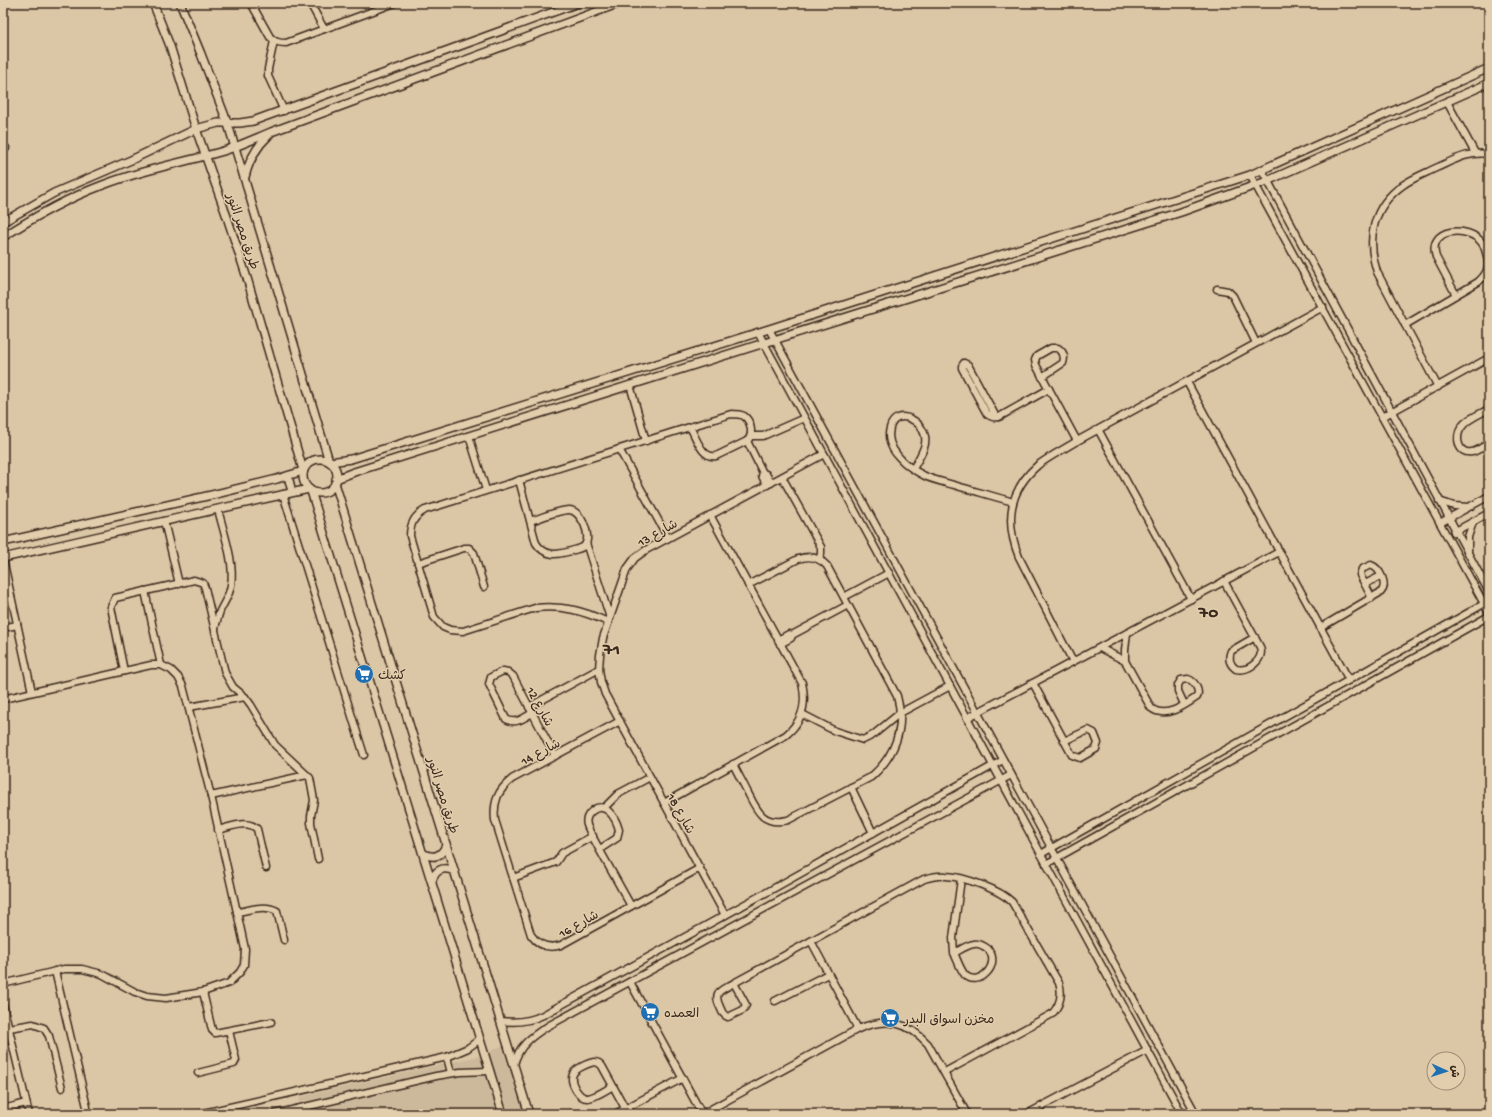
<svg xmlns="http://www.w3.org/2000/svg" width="1492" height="1117" font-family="'Gochi Hand','Playpen Sans Arabic',sans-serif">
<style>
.built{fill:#ccb89a}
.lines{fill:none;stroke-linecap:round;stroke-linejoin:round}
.minor-casing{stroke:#3b2a1e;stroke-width:9}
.tertiary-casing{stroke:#3b2a1e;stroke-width:10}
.minor{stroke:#e2cdac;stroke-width:6}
.tertiary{stroke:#e2cdac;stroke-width:7}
.labels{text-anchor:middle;stroke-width:3;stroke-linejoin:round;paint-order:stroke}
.street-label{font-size:13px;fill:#3b2a1e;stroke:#e2cdac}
.poi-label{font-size:13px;fill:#3b2a1e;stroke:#e2cdac;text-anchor:start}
.district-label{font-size:17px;font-weight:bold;letter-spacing:1px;fill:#3b2a1e;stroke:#e2cdac}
</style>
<rect width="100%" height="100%" fill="#dbc6a6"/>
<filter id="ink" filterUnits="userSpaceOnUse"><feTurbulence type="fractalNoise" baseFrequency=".025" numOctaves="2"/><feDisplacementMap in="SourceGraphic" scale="8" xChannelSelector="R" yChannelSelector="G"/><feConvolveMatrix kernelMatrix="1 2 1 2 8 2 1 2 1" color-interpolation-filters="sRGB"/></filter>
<g filter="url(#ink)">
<polygon class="built" points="502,1046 525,1114 303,1114 299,1097 479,1056"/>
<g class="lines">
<defs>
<g id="minor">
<path d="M251 3 270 37C275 42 279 43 286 43L395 3"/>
<polyline points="310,3 324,29"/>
<polyline points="274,41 268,69 268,76 284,111"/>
<polyline points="1447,102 1475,153"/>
<polyline points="3,150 6,148"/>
<polyline points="1262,170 1489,592"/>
<polyline points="1250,175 1489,613"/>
<polyline points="1217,289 1228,291 1233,296 1256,343"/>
<path d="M1405 325 1478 282C1486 275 1490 268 1487 257 1486 252 1485 247 1482 243 1470 225 1426 227 1436 257L1456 295"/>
<polyline points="769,329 1196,1114"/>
<polyline points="758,332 1182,1114"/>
<path d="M1042 377 1063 363C1065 357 1064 352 1058 348H1051L1037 356 1035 360 1036 365 1077 441"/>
<polyline points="1187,382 1349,680"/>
<polyline points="630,385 646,441"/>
<path d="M1438 387 1377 272C1366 238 1373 206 1403 185 1413 178 1426 173 1436 168 1454 160 1469 151 1489 154"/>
<path d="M1489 409C1480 414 1466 419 1461 428 1455 437 1458 455 1472 452 1478 451 1484 446 1489 443"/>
<path d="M996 417 968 365 964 363 962 366V368L987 414C991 417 994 418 999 417L1049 389"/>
<polyline points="1382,417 1489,358"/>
<polyline points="1099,431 1191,599"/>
<polyline points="469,436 486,490"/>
<polyline points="752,436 763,436 804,418"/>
<polyline points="747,441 763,473"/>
<polyline points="619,449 668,538"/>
<path d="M913 469C917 461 923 453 925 444 929 422 896 405 890 428 884 449 907 467 923 475 932 480 944 482 954 485 974 491 993 496 1013 502"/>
<polyline points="782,477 821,547 821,554 819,559"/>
<path d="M519 480 536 543C545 557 557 555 571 551 576 549 582 549 585 545 592 536 581 510 569 510 558 510 541 518 530 521"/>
<polyline points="767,485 762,476 763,473 766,474 771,483"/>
<polyline points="283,494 364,755"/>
<polyline points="1439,501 1454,506 1468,507"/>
<polyline points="164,521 179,584"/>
<polyline points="1440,523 1489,496"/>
<polyline points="1454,532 1489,513"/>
<polyline points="586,543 610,618"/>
<polyline points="1468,551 1468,537 1473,522"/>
<polyline points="3,559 32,692"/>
<polyline points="418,563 464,548 469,548 474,553 484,587"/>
<path d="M1224 581 1260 647C1265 660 1248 672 1236 669 1229 664 1228 658 1231 651L1255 637"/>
<polyline points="1365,584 1381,576"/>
<polyline points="145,591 161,665"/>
<polyline points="844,597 889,573"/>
<path d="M608 622C583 611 564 605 535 608L463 631 450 630 443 627 434 617 410 536C410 524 414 516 425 510L731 414C736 414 740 414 744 416 751 421 754 435 747 441L716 456C702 459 696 437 690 427"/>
<polyline points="3,628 17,625"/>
<path d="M1320 628 1381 592C1388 585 1380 568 1371 565L1362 569 1360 575 1372 598"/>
<path d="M215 629C216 623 218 617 220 611 224 602 230 595 231 585 235 562 223 531 218 509"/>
<path d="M1127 633 1125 650V661L1151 708C1165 719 1184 706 1197 697 1200 691 1195 681 1188 679L1181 680 1178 685V691L1184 704"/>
<polyline points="792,635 848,605"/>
<polyline points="778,640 789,634 792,635 791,638 780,644"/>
<polyline points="1100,648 1125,661"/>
<path d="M1073 662 1019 557C1005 522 1008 491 1038 465 1050 456 1064 449 1077 441L1323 307"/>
<polyline points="124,671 111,607 115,598 194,580 203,583 205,588 225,673 233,687 245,697 251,705 275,745 310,778 314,800 311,816 311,823 318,859"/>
<polyline points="1033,683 1072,755 1080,758 1096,749 1098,743 1094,733 1088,730 1064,741"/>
<polyline points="3,699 151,665 161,665 171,670 178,677 183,686 211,796 237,912 245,949 244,965 240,972 229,983 203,992 166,998 147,996 135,992 102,974 82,969 64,969 3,984"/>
<polyline points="189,707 245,697"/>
<polyline points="529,707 599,669"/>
<path d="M532 713C524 718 515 725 506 719L489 684 491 677 503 671 508 672 513 676 555 756"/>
<polyline points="802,714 835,731 863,740 873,735 900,713 950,686"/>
<polyline points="967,718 1279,552"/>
<path d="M620 721 512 779C498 790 493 802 495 820L531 935C539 946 549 949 561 945L700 868"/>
<path d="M733 764C738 774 743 783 748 793 757 811 763 826 788 820L871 777C895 756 906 727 897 696L827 566C819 557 810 555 798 559L748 585"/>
<polyline points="851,787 873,833"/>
<polyline points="211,796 307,775"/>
<path d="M664 803 786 735C803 721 807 704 802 683L710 515"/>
<polyline points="604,808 618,794 650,777"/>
<path d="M218 830C230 827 248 819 257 829L266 868"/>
<path d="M600 849 617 838 619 830C616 818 605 800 592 811 588 814 585 820 587 825 589 832 595 840 598 847 609 867 620 886 631 906"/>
<polyline points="1041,854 1489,601"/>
<polyline points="1046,864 1489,616"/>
<polyline points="513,878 556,862 562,853 593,836"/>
<path d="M237 912C251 910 265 904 277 911L284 940"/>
<polyline points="725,915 605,694 601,682 599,669 600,655 603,638 627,569 635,558 646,550 824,454"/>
<polyline points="811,941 858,1029"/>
<path d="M954 953C957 959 960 969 965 975 978 988 1002 965 988 949 984 946 979 943 974 944 967 945 960 950 954 953L953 938 961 879"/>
<polyline points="55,971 87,1107"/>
<polyline points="630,982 702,1114"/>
<path d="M734 983 746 1005 743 1010 728 1017C723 1015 722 1012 720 1007 712 991 722 990 734 983L924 879C931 877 938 875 946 876 964 877 999 889 1012 902L1059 983C1063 995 1060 1005 1052 1014L945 1072"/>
<polyline points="203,992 212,1030 215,1033 271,1022"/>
<polyline points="775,1001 828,974"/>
<polyline points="3,1004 29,1114"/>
<path d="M500 1021C516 1023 529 1022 543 1015L769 891 1003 760"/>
<polyline points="9,1028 33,1024 44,1028 49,1036 62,1088"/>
<polyline points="447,1057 451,1073"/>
<path d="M514 1065C518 1046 532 1036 548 1026L1011 775"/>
<polyline points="198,1073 234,1064 236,1060 229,1031"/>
<path d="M613 1086C606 1090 596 1097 588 1098 579 1099 569 1082 573 1074 575 1069 588 1063 594 1062 597 1062 600 1063 602 1066L625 1108"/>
<polyline points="3,1109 26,1103"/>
<polyline points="199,1114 447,1057 468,1048 480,1039"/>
<polyline points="275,1114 436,1076 460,1072 490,1071"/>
<polyline points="615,1114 683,1078"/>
<path d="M702 1114 858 1029C886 1017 907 1021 928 1044L967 1114"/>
<polyline points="1027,1114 1148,1050"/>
</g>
<g id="tertiary">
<polyline points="153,3 170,46 196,129 227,217 247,278 303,470"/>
<polyline points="180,3 201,54 228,124 329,461"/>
<path d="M245 177C249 160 256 147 269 135"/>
<polyline points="3,222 54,193 131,160 196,129 218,123 240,123 253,121 578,3"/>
<path d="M3 237C34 217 68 198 103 185 141 170 181 163 220 152 237 147 254 139 271 132L620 3"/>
<circle cx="320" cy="476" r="17"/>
<polyline points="330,462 351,459 393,446 769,329 1250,175 1489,68"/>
<polyline points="288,476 292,492"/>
<polyline points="336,479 354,472 1181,212 1267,181 1489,83"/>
<polyline points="335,483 529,1114"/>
<polyline points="311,491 503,1114"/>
<polyline points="3,542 216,494 277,479 303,471"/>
<polyline points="3,558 218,509 309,489"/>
<path d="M424 854C434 859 442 856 446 845"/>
<path d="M432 881C435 870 443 866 454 871"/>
</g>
</defs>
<use href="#minor" class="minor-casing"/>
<use href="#tertiary" class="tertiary-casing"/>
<use href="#minor" class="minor"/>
<use href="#tertiary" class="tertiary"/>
</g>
</g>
<defs>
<symbol id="supermarket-disc" viewBox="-11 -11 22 22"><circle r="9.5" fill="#1f6fb2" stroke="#e2cdac"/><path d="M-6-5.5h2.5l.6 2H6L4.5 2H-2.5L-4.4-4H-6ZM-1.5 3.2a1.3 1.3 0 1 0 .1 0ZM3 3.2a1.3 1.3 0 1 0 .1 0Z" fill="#fff"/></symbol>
</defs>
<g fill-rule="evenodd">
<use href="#supermarket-disc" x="353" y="663" width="22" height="22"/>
<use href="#supermarket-disc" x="639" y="1001" width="22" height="22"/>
<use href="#supermarket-disc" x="879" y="1007" width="22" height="22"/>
</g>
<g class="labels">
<g class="street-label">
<text transform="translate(244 231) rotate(72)" y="5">طريق مصر النور</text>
<text transform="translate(657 532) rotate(-29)" y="5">شارع 13</text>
<text transform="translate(541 706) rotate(62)" y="5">شارع 12</text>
<text transform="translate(540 751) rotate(-28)" y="5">شارع 14</text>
<text transform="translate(444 795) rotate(73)" y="5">طريق مصر النور</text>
<text transform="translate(682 813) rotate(61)" y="5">شارع 18</text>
<text transform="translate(578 923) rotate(-29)" y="5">شارع 16</text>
</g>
<g class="poi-label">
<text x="378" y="679">كشك</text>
<text x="664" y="1017">العمده</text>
<text x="904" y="1023">مخزن اسواق البدر</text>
</g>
<g class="district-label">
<text x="1209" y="617">70</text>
<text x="612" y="654">71</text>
</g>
</g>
<rect width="1492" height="1117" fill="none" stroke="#e2cdac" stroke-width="16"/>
<rect x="8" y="8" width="1476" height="1101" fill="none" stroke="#3b2a1e" stroke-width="1.5" filter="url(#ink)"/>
<g transform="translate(1446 1071) rotate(93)"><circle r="19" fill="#e2cdac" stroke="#9f8c73"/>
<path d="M0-3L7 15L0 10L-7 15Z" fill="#1f6fb2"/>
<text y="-6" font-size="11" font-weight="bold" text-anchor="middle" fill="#3b2a1e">ش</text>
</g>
</svg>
